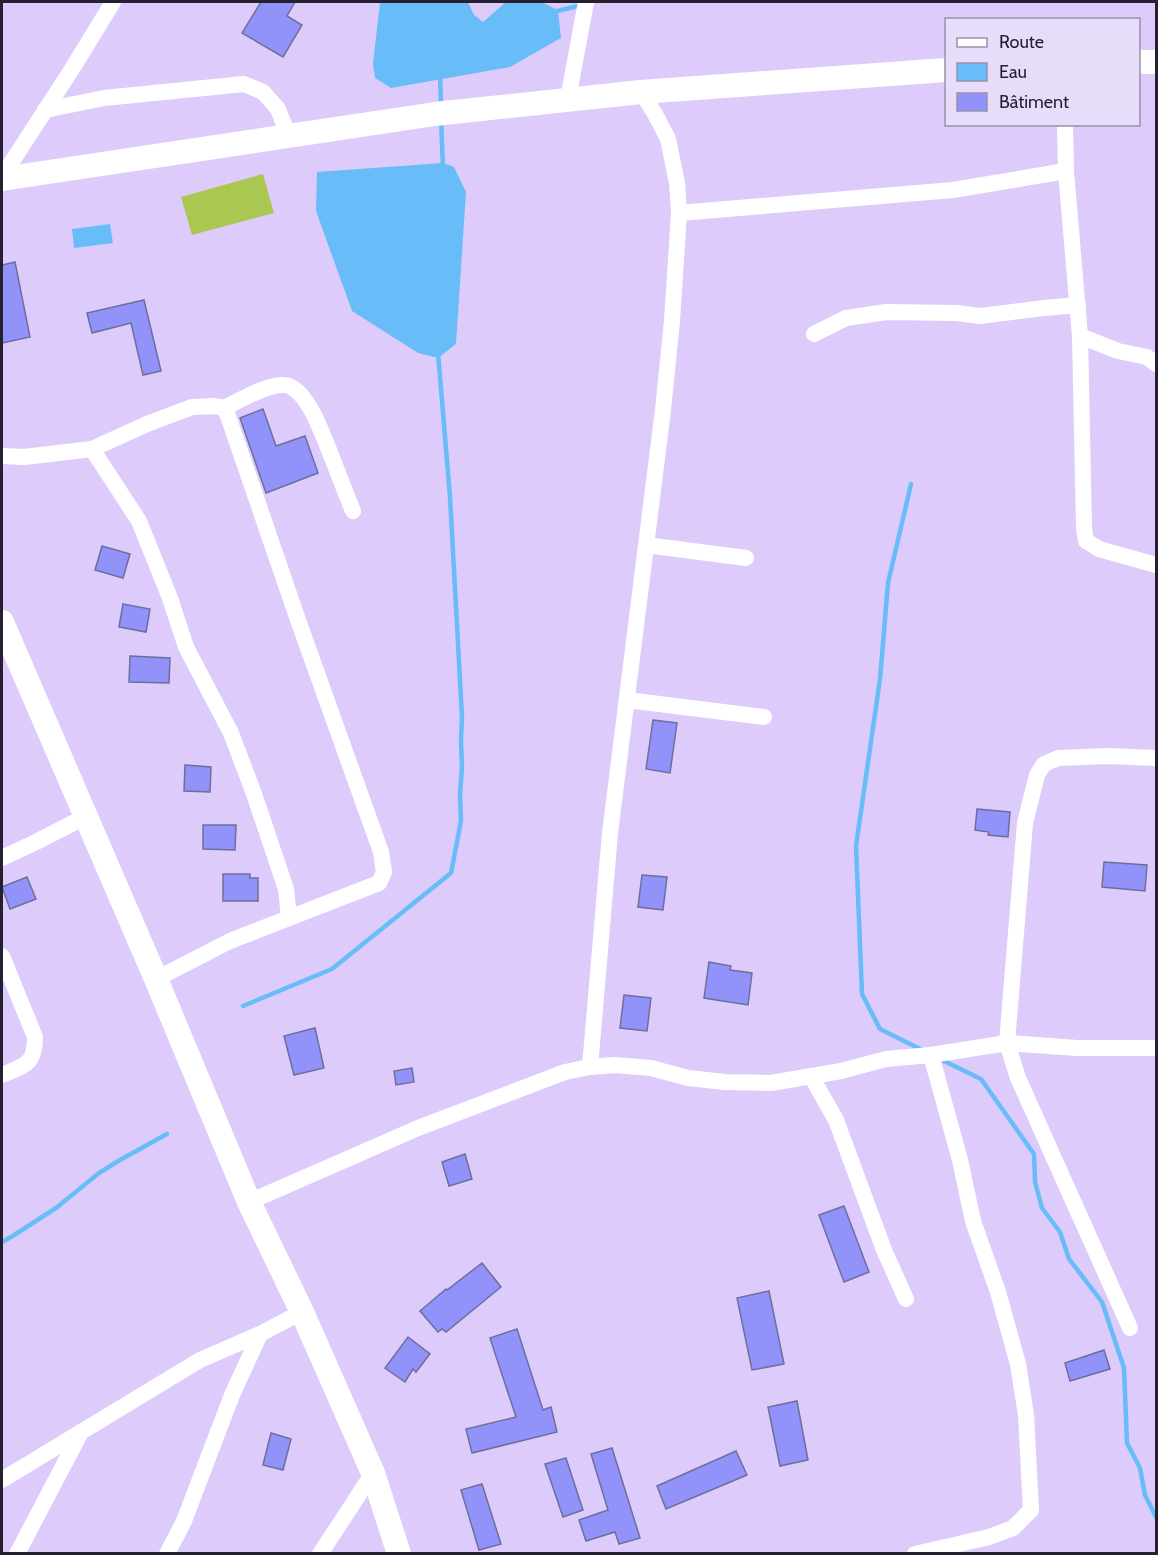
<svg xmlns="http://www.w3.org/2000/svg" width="1158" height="1555" font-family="Cabin,sans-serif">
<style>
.green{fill:#aac751}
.water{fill:#68bdf9}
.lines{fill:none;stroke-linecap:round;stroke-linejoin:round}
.stream{stroke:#68bdf9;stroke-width:4.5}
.building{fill:#9192fa;stroke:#6d6f9a;stroke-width:1.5}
.street{stroke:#fff;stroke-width:16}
.secondary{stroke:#fff;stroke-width:24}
</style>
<rect width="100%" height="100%" fill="#ddccfb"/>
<polygon class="green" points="263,174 274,213 192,235 181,197"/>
<g class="water">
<polygon points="380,2 468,2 474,15 483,22 506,2 541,2 558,10 561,38 510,67 391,88 375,78 373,64"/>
<polygon points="443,163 454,167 466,192 456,344 438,358 418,353 352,311 316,211 317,172"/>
<polygon points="110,224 113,243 74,248 72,229"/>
</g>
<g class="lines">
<g class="stream">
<polyline points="553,12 582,5"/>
<polyline points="440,74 441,105"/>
<polyline points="441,119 443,168"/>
<polyline points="911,484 888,583 880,679 856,846 862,994 880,1029 922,1050"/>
<polyline points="243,1006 332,969 451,873 461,821 460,794 462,768 461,741 462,717 450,497 438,353"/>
<polyline points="940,1059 981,1079 1034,1154 1035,1182 1042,1208 1060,1232 1069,1259 1102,1302 1124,1368 1127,1443 1140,1468 1145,1495 1156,1517"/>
<polyline points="2,1242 11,1237 56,1208 99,1173 120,1160 167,1134"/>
</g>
</g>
<g class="building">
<polygon points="261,2 295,2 287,16 302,25 283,57 242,33"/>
<polygon points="15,262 30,337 2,343 2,265"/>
<polygon points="144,300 161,371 143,375 131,323 92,333 87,313"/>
<polygon points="263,409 276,446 305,436 318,473 266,493 240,418"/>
<polygon points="102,546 130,554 123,578 95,570"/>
<polygon points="123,604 150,609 146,632 119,627"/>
<polygon points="130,656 170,658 169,683 129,682"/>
<polygon points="653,720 677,723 670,773 646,769"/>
<polygon points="185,765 211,767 210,792 184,791"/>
<polygon points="977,809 1010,812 1008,837 988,835 989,832 975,830"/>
<polygon points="203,825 236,825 235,850 203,849"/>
<polygon points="1104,862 1147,865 1145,891 1102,887"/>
<polygon points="223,874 250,874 250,878 258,878 258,901 223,901"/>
<polygon points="642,875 667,877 663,910 638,907"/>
<polygon points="27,877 36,899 10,909 2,887"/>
<polygon points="709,962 731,966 730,970 752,973 748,1005 704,998"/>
<polygon points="624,995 651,998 647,1031 620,1028"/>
<polygon points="315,1028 324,1068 294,1075 284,1036"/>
<polygon points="412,1068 414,1082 396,1085 394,1071"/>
<polygon points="465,1154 472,1179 449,1186 442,1162"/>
<polygon points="844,1206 869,1272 844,1282 819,1215"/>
<polygon points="482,1263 501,1287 446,1332 442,1329 438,1332 420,1311 446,1289 447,1290"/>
<polygon points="769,1291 784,1364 752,1370 737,1298"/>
<polygon points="517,1329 543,1410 551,1407 557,1432 472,1453 466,1429 516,1417 490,1338"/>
<polygon points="408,1337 430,1354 416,1372 413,1369 405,1382 385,1368"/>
<polygon points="1104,1350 1110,1369 1070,1381 1065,1363"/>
<polygon points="797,1401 808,1460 780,1466 768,1407"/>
<polygon points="271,1433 291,1439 283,1470 263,1465"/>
<polygon points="612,1448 640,1538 619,1544 615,1532 586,1541 579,1520 608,1510 591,1454"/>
<polygon points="736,1451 747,1475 666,1509 657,1486"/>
<polygon points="566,1458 583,1510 563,1517 545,1464"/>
<polygon points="482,1484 501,1544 479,1550 461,1490"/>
</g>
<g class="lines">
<g class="street">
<polyline points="568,99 586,2"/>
<polyline points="45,110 104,98 244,84 263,92 278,109 288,135"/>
<polyline points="1065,124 1066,171 1080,336 1084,528 1086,541 1099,549 1156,565"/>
<polyline points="2,177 72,69 113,2"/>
<polyline points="679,213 953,190 1066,171"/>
<polyline points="814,334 846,318 886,312 957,313 980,316 1044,308 1078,305"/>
<polyline points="1080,336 1118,351 1147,357 1156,364"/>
<path d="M224 408C239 401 267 384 284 385 297 385 309 405 315 417 329 447 340 480 353 511"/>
<polyline points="92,449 139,521 170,598 186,647 231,733 253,791 286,889 289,918"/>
<polyline points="2,456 24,457 92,449 147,424 192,407 215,406 224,408 228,416 298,620 381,852 384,872 379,883 230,941 156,979"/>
<polyline points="646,545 746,558"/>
<polyline points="627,700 764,717"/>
<polyline points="2,858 34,843 85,817"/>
<path d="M2 956 35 1037C35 1065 25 1065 2 1075"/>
<polyline points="590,1067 610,833 663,410 672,321 679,213 677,183 668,139 655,114 641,92"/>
<polyline points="811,1076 836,1120 884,1250 906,1299"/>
<polyline points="249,1202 418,1128 565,1072 590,1067 614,1065 651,1068 688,1078 725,1082 771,1083 841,1071 886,1059 931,1055 1007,1043 1077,1048 1156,1048"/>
<polyline points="1130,1328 1018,1078 1007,1043 1025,823 1037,775 1044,764 1058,758 1107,756 1156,758"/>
<polyline points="2,1480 200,1360 260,1334 302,1312"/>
<polyline points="17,1554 81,1432"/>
<polyline points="167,1554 184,1521 232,1395 260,1334"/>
<polyline points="320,1554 373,1473"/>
<polyline points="915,1554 989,1537 1013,1528 1031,1510 1026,1415 1018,1364 998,1292 973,1221 960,1160 931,1055"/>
</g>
<g class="secondary">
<polyline points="1138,62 1156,62"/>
<polyline points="2,179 435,114 641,92 946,70"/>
<polyline points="2,622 156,979 249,1202 302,1312 373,1473 399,1554"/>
</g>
</g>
<rect width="1158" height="1555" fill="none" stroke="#251f30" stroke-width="6"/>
<rect x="945" y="18" width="195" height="108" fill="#e7ddfa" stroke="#9991a9" stroke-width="1.5"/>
<rect x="957" y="38" width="30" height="9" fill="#ffffff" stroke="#9991a9" stroke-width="1.5"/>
<text x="999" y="48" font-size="18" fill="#251f30">Route</text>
<rect x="957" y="63" width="30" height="18" fill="#68bdf9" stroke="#9991a9" stroke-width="1.5"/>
<text x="999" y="78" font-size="18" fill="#251f30">Eau</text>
<rect x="957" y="93" width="30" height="18" fill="#9192fa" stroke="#9991a9" stroke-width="1.5"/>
<text x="999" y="108" font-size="18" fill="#251f30">Bâtiment</text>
</svg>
